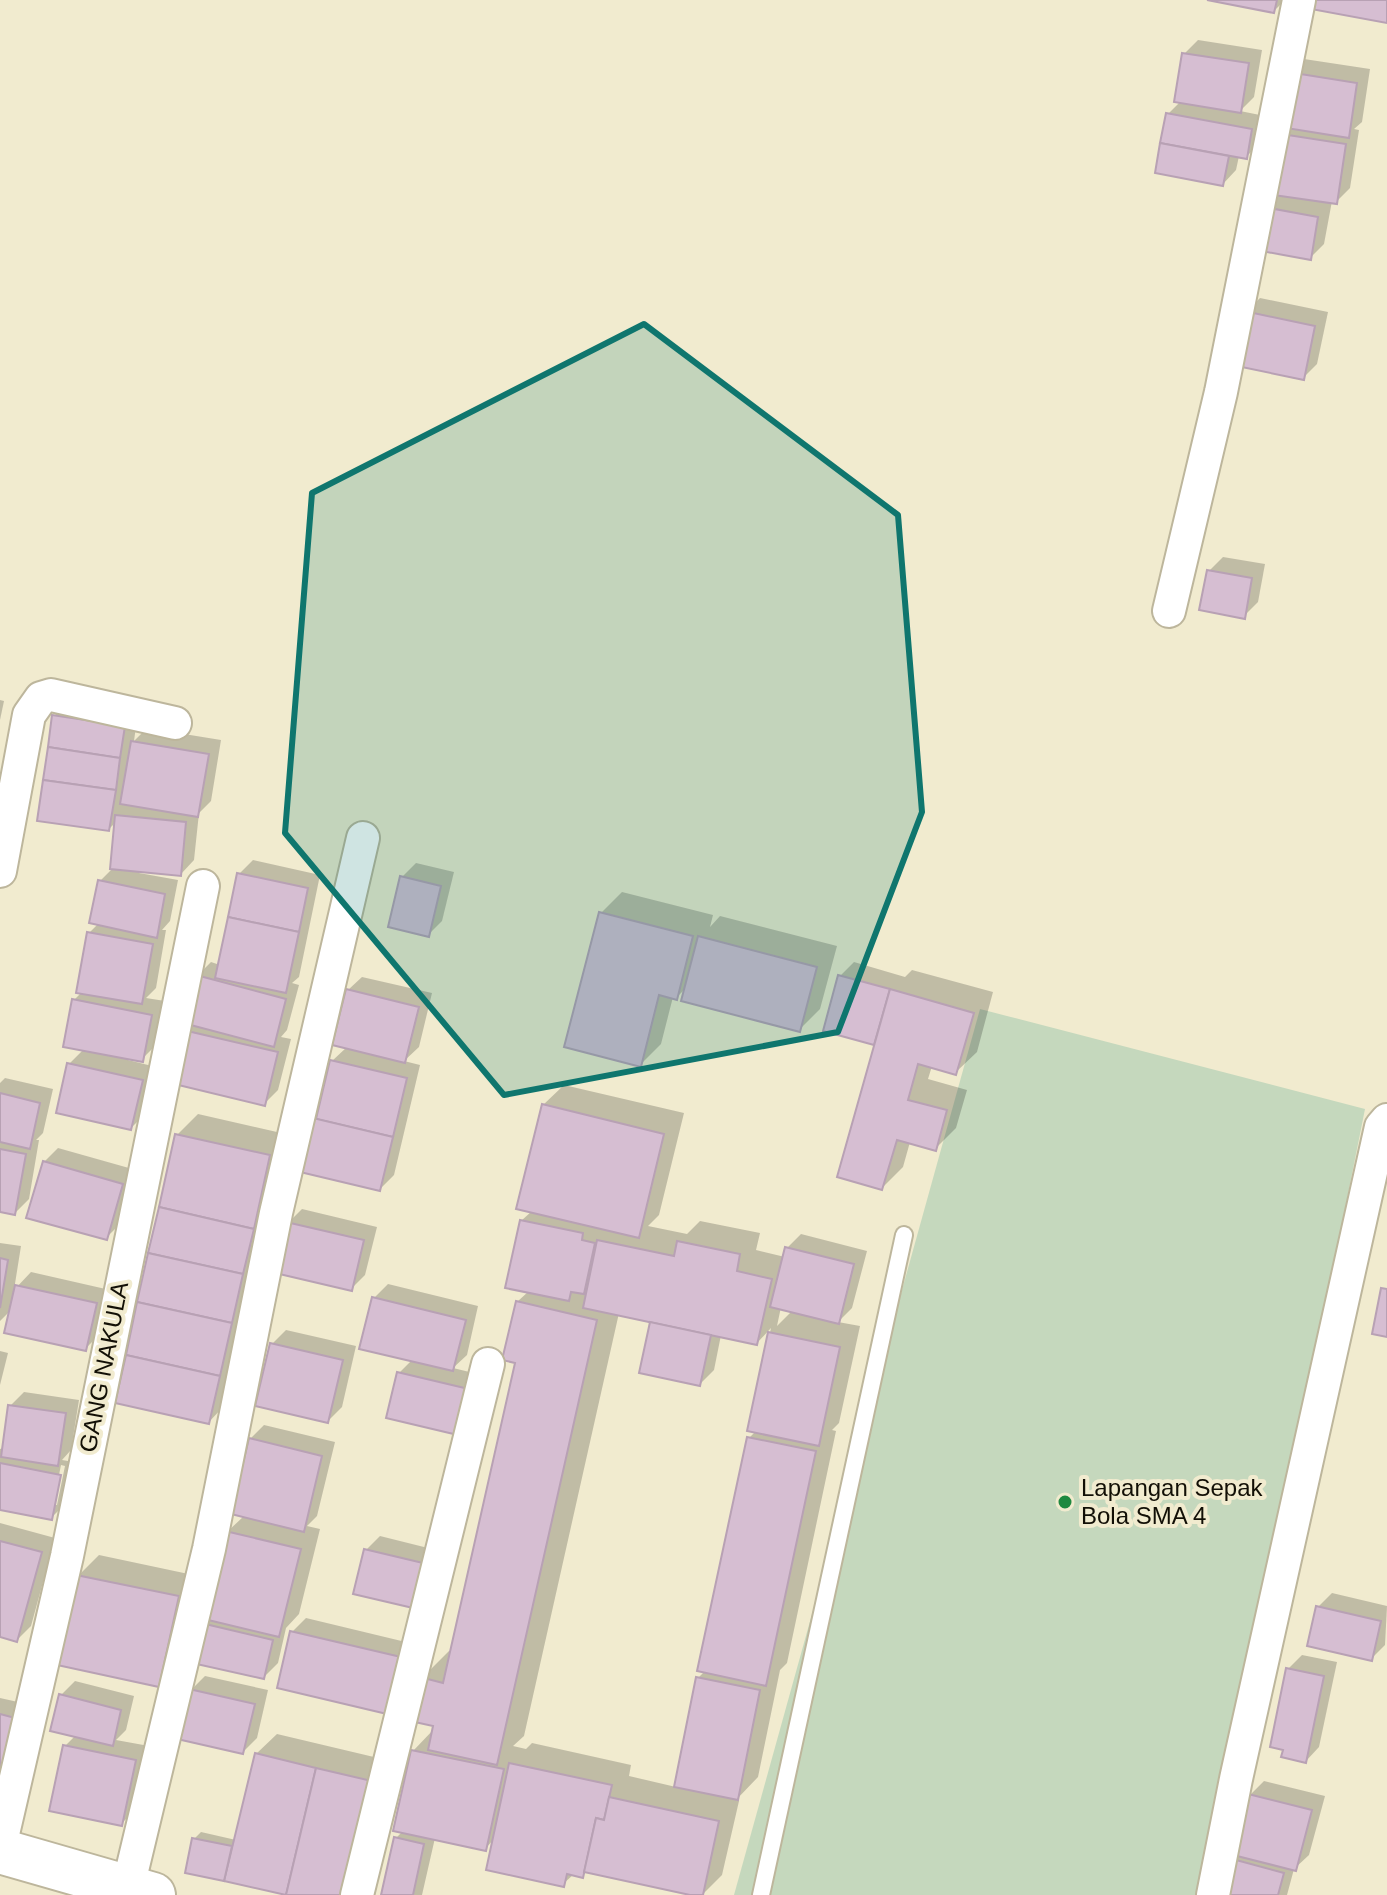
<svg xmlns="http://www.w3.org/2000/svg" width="1387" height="1895" font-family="Arial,sans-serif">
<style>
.grass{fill:#c5d8bd}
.shadow{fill:#0003;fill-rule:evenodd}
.building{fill:#d6bed2;stroke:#b8a1b4;stroke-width:2}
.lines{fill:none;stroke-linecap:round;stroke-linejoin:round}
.service-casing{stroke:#bdb69c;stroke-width:20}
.minor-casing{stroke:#bdb69c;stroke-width:36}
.secondary-casing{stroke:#bdb69c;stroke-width:48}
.service{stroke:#fff;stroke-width:16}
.minor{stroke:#fff;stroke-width:32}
.secondary{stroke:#fff;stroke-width:44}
.marked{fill:#0f766e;fill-opacity:0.2;stroke:#0f766e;stroke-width:6;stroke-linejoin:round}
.poi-dot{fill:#1f8940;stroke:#f1ebcf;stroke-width:3}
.labels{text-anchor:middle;stroke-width:8;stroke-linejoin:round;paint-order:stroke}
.street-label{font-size:24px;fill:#120f06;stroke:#f1ebcf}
.poi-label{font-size:24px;fill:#120f06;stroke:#f1ebcf;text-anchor:start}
</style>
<rect width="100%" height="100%" fill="#f1ebcf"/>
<polygon class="grass" points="980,1009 1365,1109 1208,1895 734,1895"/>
<g class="shadow">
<polygon points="1214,0 1285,0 1274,11"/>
<polygon points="1198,40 1262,50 1254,97 1240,111 1265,116 1260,143 1246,157 1239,156 1236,170 1223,184 1157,171 1168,114 1181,101 1184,54"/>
<polygon points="1304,59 1370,69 1362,122 1354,129 1359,130 1350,188 1336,202 1332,201 1324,244 1310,258 1266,208 1280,194 1290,73"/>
<polygon points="1260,298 1328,312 1317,364 1303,378 1246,312"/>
<polygon points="1223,557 1265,564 1258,602 1244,616 1209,571"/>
<polygon points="0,700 4,701 0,720"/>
<polygon points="68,702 138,712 134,741 147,728 221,740 211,801 199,813 194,860 181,874 140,870 139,873 178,880 170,921 162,930 166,930 156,988 146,998 165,1001 156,1045 142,1059 129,1057 128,1060 156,1067 145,1114 131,1128 69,1064 84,1049 74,1000 82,992 89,933 99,923 100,881 112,869 117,821 109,829 54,716"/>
<polygon points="253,860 320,875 299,977 292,983 299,985 287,1030 281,1037 291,1039 278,1090 264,1104 173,1082 197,976 211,962 220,965 239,874"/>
<polygon points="416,863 454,872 442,921 428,935 402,877"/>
<polygon points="622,892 713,915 710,927 720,916 837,946 820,1009 800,1029 686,988 676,998 673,997 661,1044 640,1065 601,913"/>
<polygon points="854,962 905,977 912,970 993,992 977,1052 956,1072 932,1066 928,1079 967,1090 956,1128 935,1149 910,1142 903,1167 882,1188 878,1038 873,1042 840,976"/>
<polygon points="362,977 432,993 419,1047 404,1061 420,1065 394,1175 380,1189 332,1061 347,1047 348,990"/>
<polygon points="5,1078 53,1089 43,1133 36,1140 39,1140 29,1199 15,1213 0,1210 0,1083"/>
<path d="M564 1085 684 1113 659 1215 648 1226 687 1234 700 1221 760 1233 756 1250 785 1257 787 1248 801 1234 867 1251 852 1308 838 1322 860 1326 839 1423 832 1430 836 1431 787 1663 780 1670 758 1777 736 1800 739 1801 722 1875 702 1895 587 1871 582 1875 574 1874 563 1884 494 1839 485 1849 435 1838 422 1895H383L396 1838 403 1831 413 1751 434 1729 422 1678 449 1651 452 1652 517 1361V1302L529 1291 521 1221 532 1211 543 1105ZM781 1307 793 1310 777 1326ZM619 1313 653 1321 700 1384 714 1370 721 1335 757 1343 771 1328 749 1430 756 1431 749 1438 705 1671 698 1678 676 1787 629 1776 631 1765 532 1743 526 1749 513 1746 524 1736Z"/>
<polygon points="198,1114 290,1135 222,1408 209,1422 177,1135"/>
<polygon points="58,1148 136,1170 120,1224 106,1238 44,1162"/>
<polygon points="302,1209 377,1227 365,1275 351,1289 288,1223"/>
<polygon points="0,1243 21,1246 14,1290 31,1272 110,1290 99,1335 85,1349 12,1309 0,1321"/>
<polygon points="388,1284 478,1306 467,1355 453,1368 486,1376 461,1434 399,1373 413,1359 374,1298"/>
<polygon points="286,1330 356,1346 342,1407 328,1421 272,1344"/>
<polygon points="0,1351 8,1353 0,1385"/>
<path d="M24 1392 79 1400 71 1450 62 1460 74 1462 65 1504 51 1518 0 1508V1449L4 1448 10 1406ZM61 1465 65 1466 57 1505H53Z"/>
<polygon points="264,1425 335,1442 317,1516 307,1526 320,1529 299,1614 286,1628 278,1663 264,1677 195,1661 227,1532 244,1516 250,1439"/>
<polygon points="0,1523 55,1538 31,1626 17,1640 0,1635"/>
<polygon points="380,1536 436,1550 426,1592 366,1550"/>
<polygon points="99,1555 198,1576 179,1664 159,1684 78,1576"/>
<polygon points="1332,1593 1387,1606 1385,1645 1371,1659 1318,1607"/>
<polygon points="306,1618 414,1644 401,1698 292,1632"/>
<polygon points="1302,1655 1337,1662 1319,1747 1306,1761 1288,1669"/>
<polygon points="205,1676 268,1690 257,1738 243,1752 191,1690"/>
<polygon points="75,1681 134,1696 126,1730 116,1740 149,1746 135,1810 121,1824 65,1746 76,1735 61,1695"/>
<polygon points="0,1698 27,1704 0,1783"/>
<polygon points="277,1734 395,1762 288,1895 223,1879 194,1839 201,1832 236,1840 256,1754"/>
<polygon points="1264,1781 1325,1796 1309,1855 1294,1869 1287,1895 1217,1895 1250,1795"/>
</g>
<g class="building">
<polygon points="1207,0 1277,0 1274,13"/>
<polygon points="1312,0 1387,0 1387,23 1311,9"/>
<polygon points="1182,53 1249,63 1241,113 1174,102"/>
<polygon points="1288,72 1357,83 1349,138 1280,127"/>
<polygon points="1166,113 1252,129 1247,159 1160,143"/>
<polygon points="1275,133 1346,144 1337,204 1266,194"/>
<polygon points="1160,143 1229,156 1223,186 1155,173"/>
<polygon points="1264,207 1318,217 1311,260 1256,250"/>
<polygon points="1244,311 1315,326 1304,380 1232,365"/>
<polygon points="1207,570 1252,578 1245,619 1199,610"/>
<polygon points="52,715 125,726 120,758 48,747"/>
<polygon points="131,741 209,754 198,817 120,804"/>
<polygon points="48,747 120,758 116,790 43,780"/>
<polygon points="43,780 116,790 109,831 37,821"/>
<polygon points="115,815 186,822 181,876 110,869"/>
<polygon points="237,873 308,888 299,932 228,917"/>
<polygon points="400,876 441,886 429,937 388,927"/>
<polygon points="98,880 165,894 157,938 89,923"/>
<polygon points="599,912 693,936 677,1000 659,995 641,1067 564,1047"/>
<polygon points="228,917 299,932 286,993 215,978"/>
<polygon points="87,932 153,944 142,1004 76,993"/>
<polygon points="698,936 817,967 800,1032 681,1001"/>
<polygon points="196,975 286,999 274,1047 183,1023"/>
<polygon points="838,975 890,989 874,1045 823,1031"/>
<polygon points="346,989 419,1007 405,1063 332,1045"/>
<polygon points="890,989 974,1013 956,1075 918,1064 908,1100 947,1110 936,1151 897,1140 882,1190 837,1177"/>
<polygon points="72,999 152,1015 143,1062 63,1047"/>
<polygon points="183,1030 278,1052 265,1106 170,1083"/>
<polygon points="330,1060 407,1078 393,1137 316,1119"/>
<polygon points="67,1063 143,1080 131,1130 56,1113"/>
<polygon points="0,1093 40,1103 30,1149 0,1142"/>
<polygon points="542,1104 664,1134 639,1238 516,1209"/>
<polygon points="313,1118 393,1137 380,1191 300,1172"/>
<polygon points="175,1134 270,1155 254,1229 159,1207"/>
<polygon points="0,1149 26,1154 15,1215 0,1212"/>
<polygon points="43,1161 123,1184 107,1240 26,1218"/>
<polygon points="159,1207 254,1229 243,1274 148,1253"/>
<polygon points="520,1220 583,1233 582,1240 595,1243 584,1294 571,1292 569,1301 505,1288"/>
<polygon points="286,1222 364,1240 352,1291 275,1273"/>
<polygon points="597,1240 674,1256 677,1241 740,1254 737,1271 772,1279 757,1345 583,1308"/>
<polygon points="785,1247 854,1264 839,1324 770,1307"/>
<polygon points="148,1253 243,1274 232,1323 137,1302"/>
<polygon points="0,1258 8,1260 0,1308"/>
<polygon points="15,1285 97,1303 86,1351 4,1333"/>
<polygon points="1381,1288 1387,1289 1387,1337 1372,1334"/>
<polygon points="372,1297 466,1320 453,1371 359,1349"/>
<polygon points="516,1301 597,1320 497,1765 428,1750 433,1726 410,1721 420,1677 443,1683 515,1363 502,1360"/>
<polygon points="137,1302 232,1323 220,1376 126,1355"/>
<polygon points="650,1322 711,1335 700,1386 639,1373"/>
<polygon points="768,1332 840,1347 819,1446 747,1431"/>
<polygon points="270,1343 343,1360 328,1423 255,1406"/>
<polygon points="126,1355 220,1376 209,1424 115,1403"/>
<polygon points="397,1372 473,1390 462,1436 386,1418"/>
<polygon points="8,1405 66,1413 58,1466 1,1457"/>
<polygon points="747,1437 816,1451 766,1686 697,1671"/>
<polygon points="249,1438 322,1456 304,1532 231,1514"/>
<polygon points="0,1463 61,1475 52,1520 0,1510"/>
<polygon points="225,1531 301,1549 279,1637 204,1619"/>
<polygon points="0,1541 42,1552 17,1642 0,1637"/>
<polygon points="364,1549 423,1563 413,1608 353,1594"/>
<polygon points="76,1575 179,1596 159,1687 57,1665"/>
<polygon points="1316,1606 1381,1621 1372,1661 1307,1646"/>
<polygon points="201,1623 273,1640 264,1679 192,1663"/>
<polygon points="290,1631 401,1657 387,1714 277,1688"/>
<polygon points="1286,1668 1324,1676 1306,1763 1281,1757 1283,1750 1270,1747"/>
<polygon points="696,1677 760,1690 738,1800 674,1787"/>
<polygon points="189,1689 255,1704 243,1754 177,1739"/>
<polygon points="59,1694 121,1710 113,1746 50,1731"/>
<polygon points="0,1714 15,1718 0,1779"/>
<polygon points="63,1745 136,1760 122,1826 49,1811"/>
<polygon points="411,1750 504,1769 486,1851 393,1831"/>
<polygon points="255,1753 316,1768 286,1895 224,1881"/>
<polygon points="509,1763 612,1785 604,1820 596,1818 583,1878 567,1874 564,1887 486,1870"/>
<polygon points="316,1768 376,1782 349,1895 286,1895"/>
<polygon points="1248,1794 1312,1810 1296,1871 1233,1855"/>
<polygon points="609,1797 719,1821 703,1895 690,1895 584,1872 596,1818 604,1820"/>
<polygon points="394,1837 424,1844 413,1895 381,1895"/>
<polygon points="192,1838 232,1846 224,1881 185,1873"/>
<polygon points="1225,1857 1284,1873 1278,1895 1215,1895"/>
</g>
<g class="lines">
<defs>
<polyline id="service" points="761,1895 904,1235"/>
<g id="minor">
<polyline points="1169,611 1221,392 1299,0"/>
<polyline points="0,871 29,715 41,698 51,695 175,723"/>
<polyline points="0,1847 67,1556 203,886"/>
<polyline points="128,1887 209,1549 276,1213 363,838"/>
<polyline points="357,1895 488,1364"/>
<polyline points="1213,1895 1236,1779 1381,1127 1387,1120"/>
</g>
<polyline id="secondary" points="0,1851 153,1895"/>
</defs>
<use href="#service" class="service-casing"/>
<use href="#minor" class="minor-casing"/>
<use href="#secondary" class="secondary-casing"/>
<use href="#service" class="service"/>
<use href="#minor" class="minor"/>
<use href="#secondary" class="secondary"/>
</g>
<path class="marked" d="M644 324 898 515 922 812 838 1032 504 1095 285 833 312 493Z"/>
<circle class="poi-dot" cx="1065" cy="1502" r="8"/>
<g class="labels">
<g class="street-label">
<text transform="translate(104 1367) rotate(-79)" y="8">GANG NAKULA</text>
</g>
<g class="poi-label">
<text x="1081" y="1496">Lapangan Sepak<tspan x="1081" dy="28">Bola SMA 4</tspan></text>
</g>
</g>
</svg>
